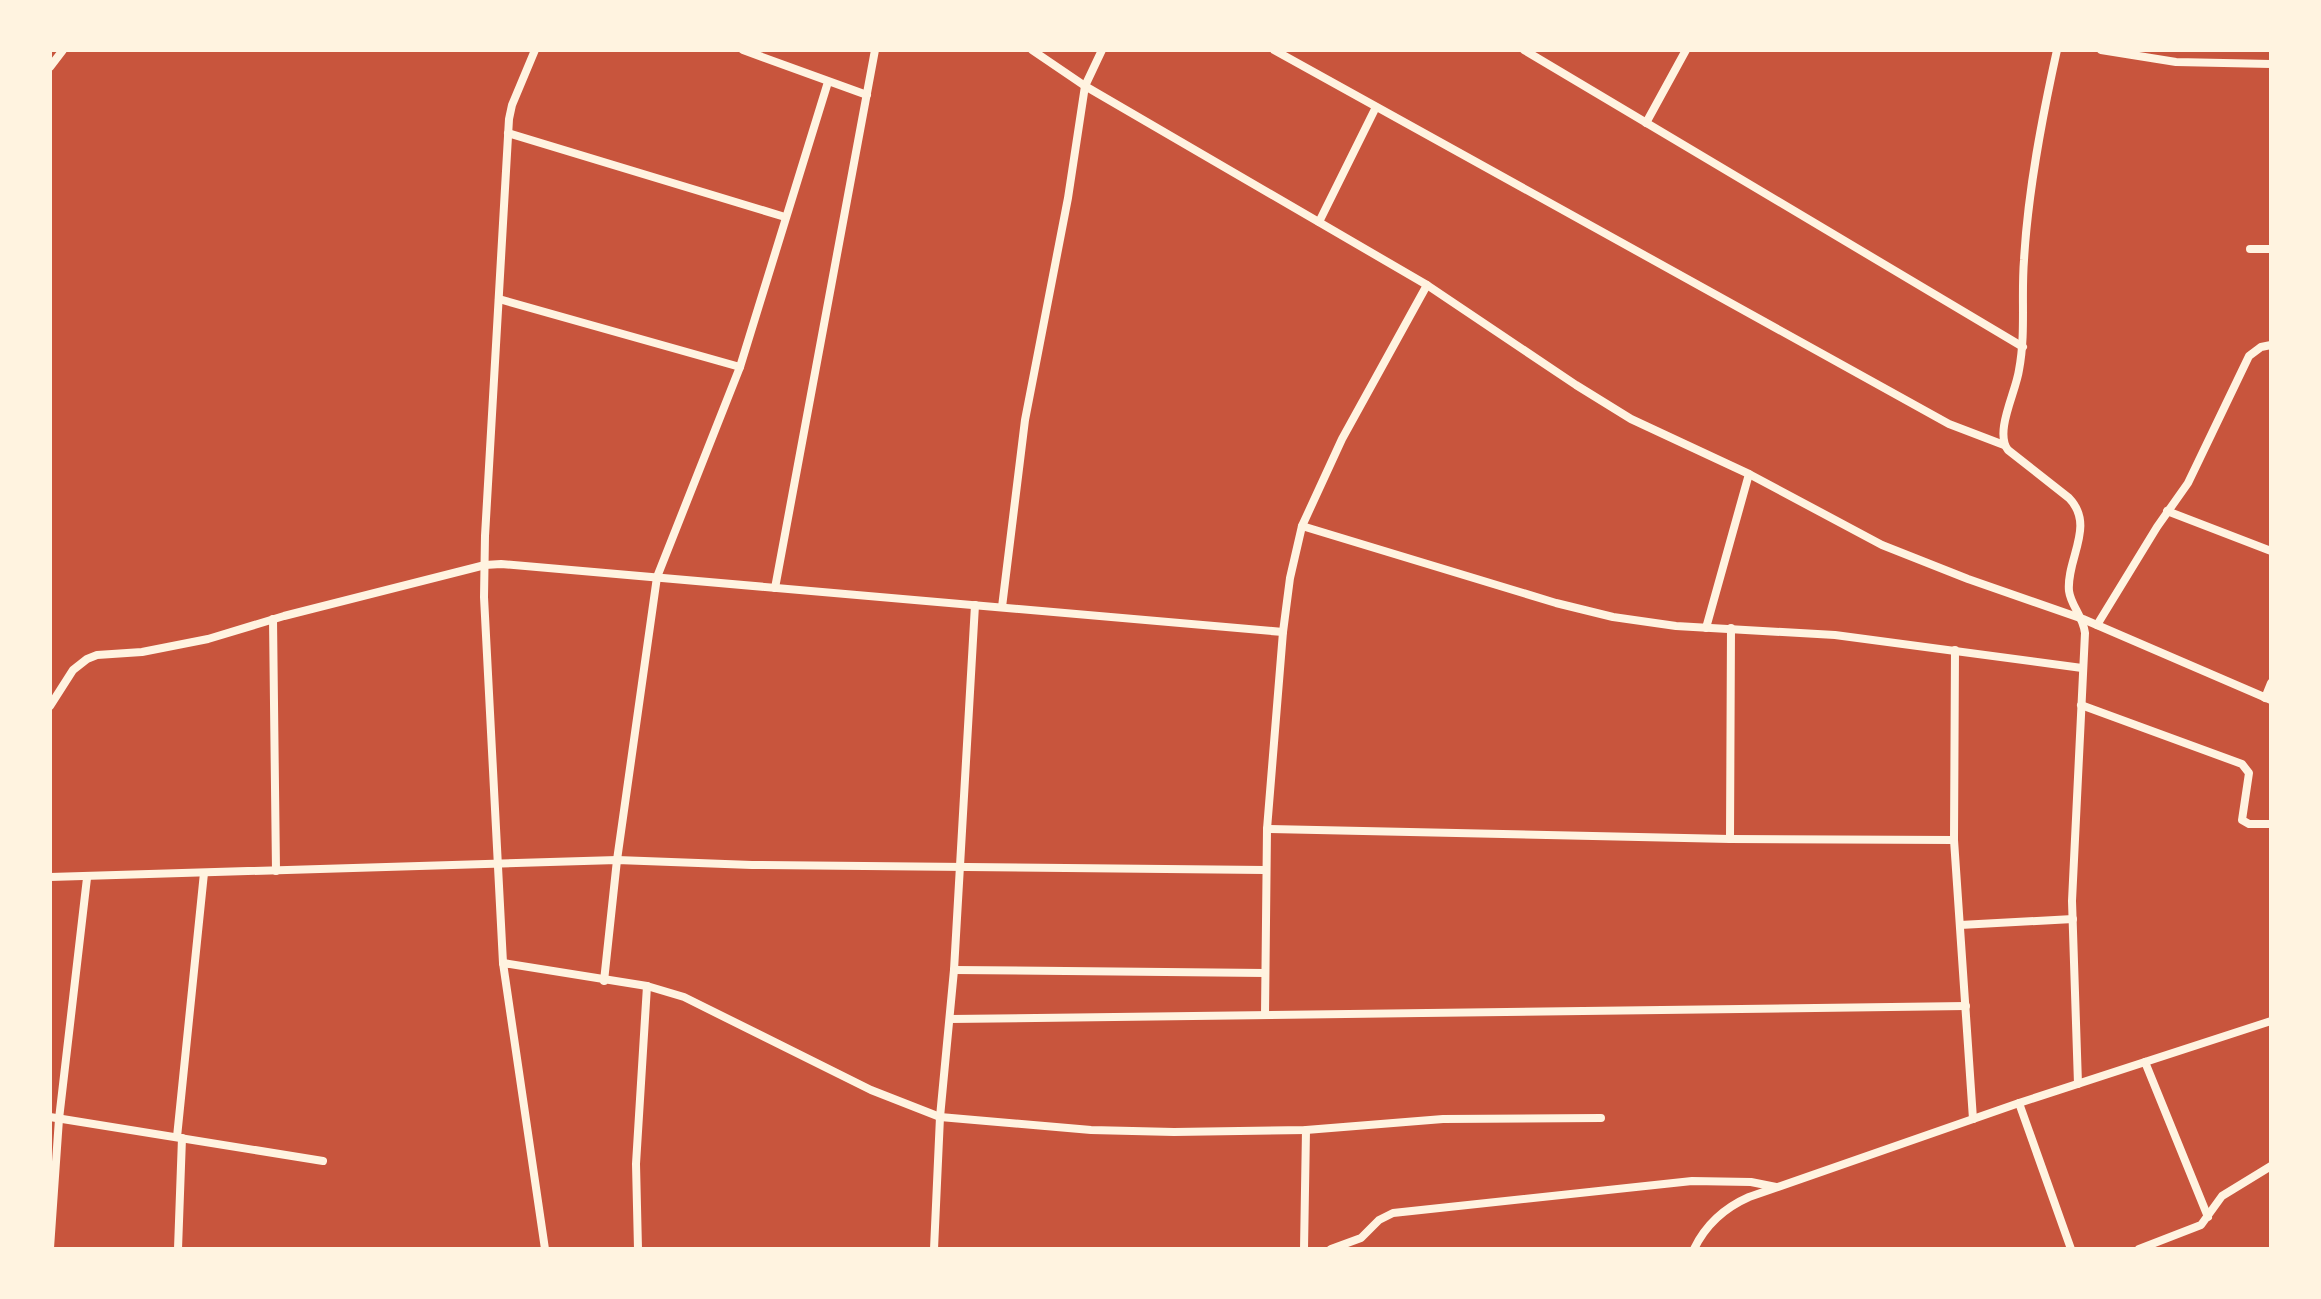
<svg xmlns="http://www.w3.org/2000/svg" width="2321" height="1299" font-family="'IBM Plex Sans',sans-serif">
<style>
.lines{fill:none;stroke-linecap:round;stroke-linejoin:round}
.minor{stroke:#fff3e0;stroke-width:8}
</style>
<rect width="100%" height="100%" fill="#c8553d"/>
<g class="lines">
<g class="minor">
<polyline points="535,50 512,105 509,119 485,536 484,597 503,963 545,1249"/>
<polyline points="743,50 867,95"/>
<polyline points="1032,50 1085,86 1427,285 1576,385 1631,419 1749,474 1882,545 1968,579 2083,619 2271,700"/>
<polyline points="1274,50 1949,424 2004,445"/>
<polyline points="1524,50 2023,347"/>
<path d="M2057 50C2042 118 2028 190 2024 260 2021 297 2026 333 2019 370 2016 392 1994 432 2008 450L2069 498C2096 526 2066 559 2069 591 2071 606 2083 616 2085 633L2072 901 2078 1084"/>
<polyline points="2101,50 2176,62 2271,64"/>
<polyline points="50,67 63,50"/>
<polyline points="1646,123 1686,50"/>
<polyline points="508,133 785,217"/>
<polyline points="1319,222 1376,107"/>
<polyline points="2250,249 2271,249"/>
<polyline points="499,299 740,367"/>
<polyline points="2167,511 2271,551"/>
<polyline points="1302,526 1556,603 1613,617 1676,626 1835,635 2082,668"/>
<polyline points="775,588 875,50"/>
<polyline points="1002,607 1025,420 1068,198 1085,86 1102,50"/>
<polyline points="273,619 276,871"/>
<polyline points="2097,625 2157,527 2188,483 2249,356 2261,347 2271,345"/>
<polyline points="1706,628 1749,474"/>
<polyline points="1955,650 1954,840 1973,1119"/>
<polyline points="2265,698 2271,683"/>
<polyline points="2081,705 2242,764 2249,773 2242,820 2249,824 2271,824"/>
<polyline points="50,706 73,670 87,659 97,655 142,652 208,639 284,616 485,565 501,564 1283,632"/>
<polyline points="1267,829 1730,839 1954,840"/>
<polyline points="1730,839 1731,628"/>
<polyline points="50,877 617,860 752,865 1265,870"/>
<polyline points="1960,925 2073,919"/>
<polyline points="503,963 647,986 684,997 871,1090 940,1117 1091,1130 1174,1132 1306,1130 1443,1119 1601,1118"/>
<polyline points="954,970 1265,973"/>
<polyline points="604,981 617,860 657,577 740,367 828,82"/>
<polyline points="1265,1014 1267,829 1283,632 1290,578 1302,526 1342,439 1427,285"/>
<polyline points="950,1019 1966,1006"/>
<polyline points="2145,1062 2208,1217"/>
<polyline points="2019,1103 2071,1249"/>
<polyline points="50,1117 323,1161"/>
<polyline points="177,1137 204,873"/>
<polyline points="50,1248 59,1119 87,878"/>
<polyline points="178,1249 182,1138"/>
<polyline points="638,1249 636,1164 647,986"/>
<polyline points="934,1249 940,1117 954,970 975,605"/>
<polyline points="1304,1249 1306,1130"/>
<polyline points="1331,1249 1361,1238 1379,1220 1393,1213 1692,1181 1751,1182 1776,1187"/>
<path d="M1694 1249C1706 1224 1724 1208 1749 1197L2019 1103 2271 1021"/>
<polyline points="2139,1249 2201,1225 2222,1196 2271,1166"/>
</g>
</g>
<rect width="2321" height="1299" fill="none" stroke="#fff3e0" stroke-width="104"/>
</svg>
